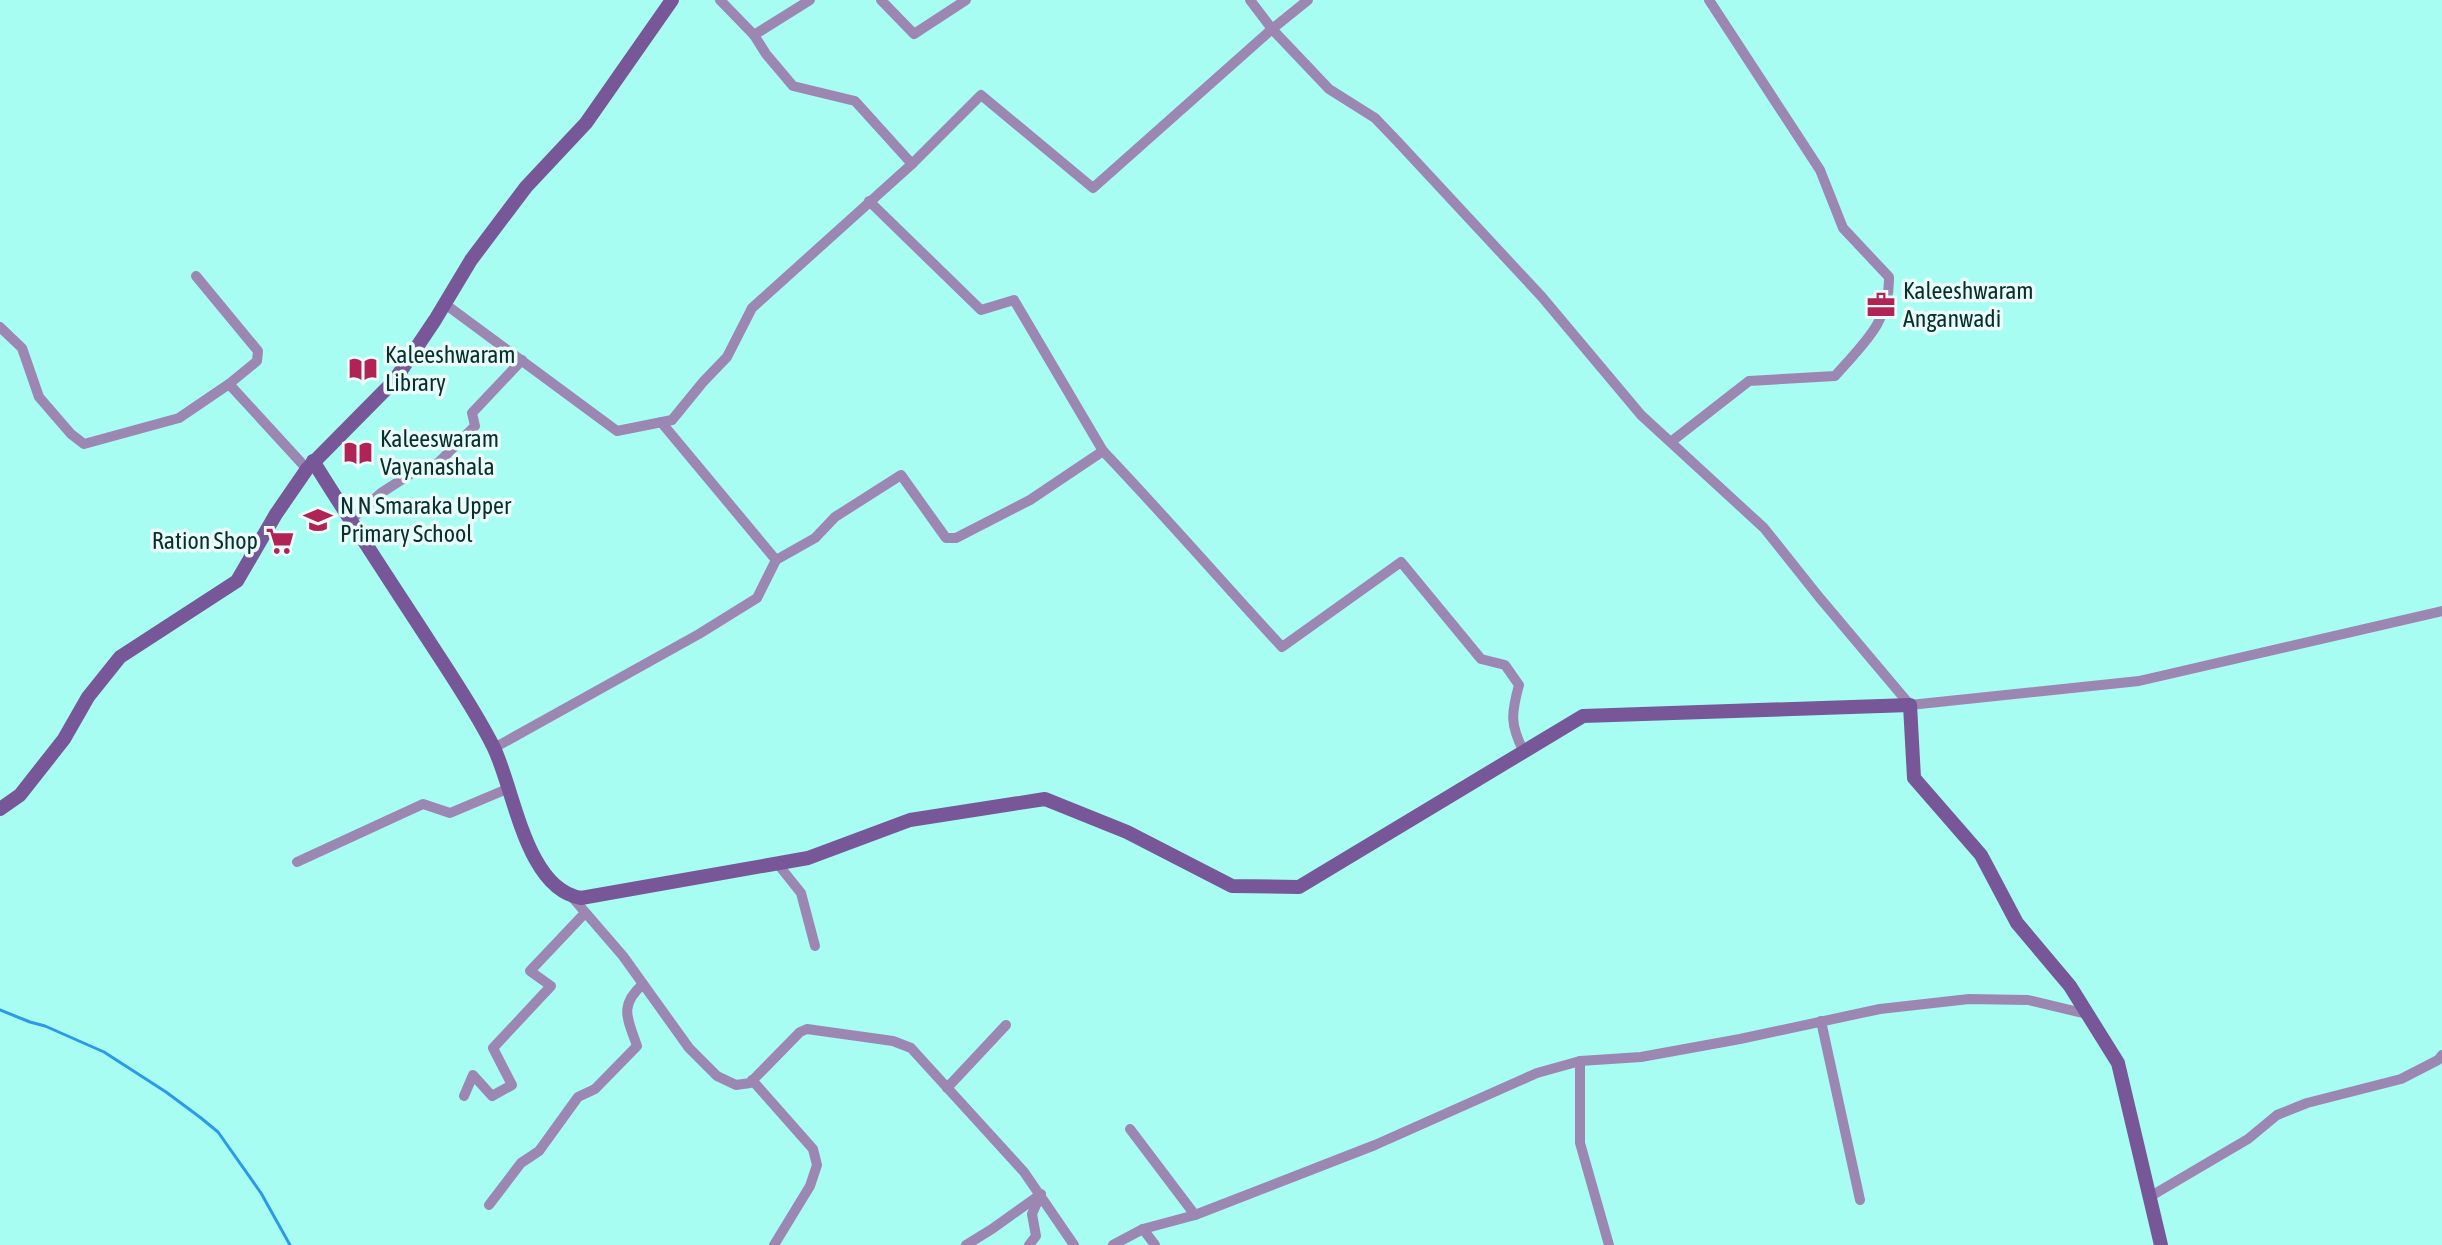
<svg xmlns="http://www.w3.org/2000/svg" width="2442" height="1245" font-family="'Asap Condensed',sans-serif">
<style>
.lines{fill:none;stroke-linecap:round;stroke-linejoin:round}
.stream{stroke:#2d99ea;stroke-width:3}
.street{stroke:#9c87b3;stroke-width:10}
.secondary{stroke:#775797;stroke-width:14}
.labels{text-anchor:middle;stroke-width:7;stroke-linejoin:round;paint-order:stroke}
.poi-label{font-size:24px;fill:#092e2b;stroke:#e9fcf9;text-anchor:start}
</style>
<rect width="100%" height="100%" fill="#a8fdf2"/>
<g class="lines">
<polyline class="stream" points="0,1010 30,1022 45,1026 104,1052 166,1092 201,1118 218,1132 261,1193 290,1245"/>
<g class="street">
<polyline points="881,0 914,34 966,0"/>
<polyline points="1250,0 1272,29 1329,89 1375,118 1398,142 1542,297 1641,415 1764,528 1819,597 1910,705 2139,681 2442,611"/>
<polyline points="754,35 810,0"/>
<polyline points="912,164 981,95 1093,188 1272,29 1308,0"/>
<polyline points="869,201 981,310 1014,300 1103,451"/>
<polyline points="196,276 258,351 257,361 229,384 307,469"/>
<polyline points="445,304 617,431 672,420 703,382 727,357 752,308 912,164 855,101 793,86 766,54 754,35 720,0"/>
<polyline points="0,327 22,348 39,397 71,434 84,444 179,418 229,384"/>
<polyline points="661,422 776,560"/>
<path d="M1672 441 1749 381 1835 376C1863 344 1890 322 1889 277L1843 228 1820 170 1709 0"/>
<polyline points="351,520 381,493 412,473 433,468 475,426 472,413 522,360"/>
<path d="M494 748 699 634 757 598 776 560 815 538 835 517 901 475 946 538H956L1030 500 1103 451C1164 515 1222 582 1282 647L1401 562 1481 659 1505 665 1519 685C1511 714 1510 725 1524 752"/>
<polyline points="297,862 423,804 450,813 507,789"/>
<polyline points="777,863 801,893 815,946"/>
<polyline points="572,897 623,956 689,1048 717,1076 736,1085 750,1083 800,1032 807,1029 893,1041 911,1048 1024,1172 1074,1245"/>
<polyline points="1821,1021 1860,1200"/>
<polyline points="1580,1061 1580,1143 1609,1245"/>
<polyline points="752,1080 813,1149 817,1165 810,1186 774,1245"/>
<polyline points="947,1088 1006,1025"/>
<polyline points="464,1096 473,1075 492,1096 512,1085 493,1048 551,986 530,971 585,913"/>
<polyline points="1130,1129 1195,1215"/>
<polyline points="2151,1196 2248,1139 2277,1115 2307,1103 2401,1079 2438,1060 2442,1055"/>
<path d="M489 1205 521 1163 539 1151 578 1097 595 1089 637 1046C628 1019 618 1006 643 984"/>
<polyline points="1143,1229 1155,1245"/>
<polyline points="966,1245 992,1229 1041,1194"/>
<polyline points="1029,1245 1036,1236 1032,1214 1040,1196"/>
<polyline points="1113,1245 1143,1229 1195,1215 1375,1145 1537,1073 1580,1061 1641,1057 1740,1039 1880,1009 1969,999 2028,1000 2087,1014"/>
</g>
<g class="secondary">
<path d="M313 461C351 522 390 581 429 641 451 675 475 710 493 746 514 787 525 889 581 898L808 858 910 820 1045 799 1127 832 1232 886 1299 887 1583 716 1910 705 1914 778 1981 855 2017 923 2070 986 2118 1063 2161 1245"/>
<polyline points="0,809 20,795 64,739 88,697 120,657 237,581 276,514 307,469 394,381 435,320 471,260 526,187 586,123 672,0"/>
</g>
</g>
<defs>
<symbol id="office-bare" viewBox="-9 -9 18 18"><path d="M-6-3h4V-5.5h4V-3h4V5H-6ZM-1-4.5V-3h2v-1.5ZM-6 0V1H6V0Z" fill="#b22355" stroke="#e9fcf9" stroke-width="2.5" paint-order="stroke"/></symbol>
<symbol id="library-bare" viewBox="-9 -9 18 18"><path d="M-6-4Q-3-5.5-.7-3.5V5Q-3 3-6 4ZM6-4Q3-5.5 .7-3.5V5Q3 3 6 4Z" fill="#b22355" stroke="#e9fcf9" stroke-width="2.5" paint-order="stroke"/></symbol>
<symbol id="school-bare" viewBox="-9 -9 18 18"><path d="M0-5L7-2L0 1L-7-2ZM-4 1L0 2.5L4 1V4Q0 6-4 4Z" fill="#b22355" stroke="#e9fcf9" stroke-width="2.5" paint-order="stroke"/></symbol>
<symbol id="supermarket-bare" viewBox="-9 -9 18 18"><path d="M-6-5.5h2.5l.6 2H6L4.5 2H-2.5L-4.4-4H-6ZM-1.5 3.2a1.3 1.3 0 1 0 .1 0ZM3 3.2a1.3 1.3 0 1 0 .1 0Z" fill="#b22355" stroke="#e9fcf9" stroke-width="2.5" paint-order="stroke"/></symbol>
</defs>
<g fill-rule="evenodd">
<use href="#office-bare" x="1861" y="285" width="40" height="40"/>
<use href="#library-bare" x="343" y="349" width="40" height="40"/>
<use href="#library-bare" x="338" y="433" width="40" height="40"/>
<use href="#school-bare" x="298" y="500" width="40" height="40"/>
<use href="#supermarket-bare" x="260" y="521" width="40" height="40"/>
</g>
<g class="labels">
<g class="poi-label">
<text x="1903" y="299">Kaleeshwaram<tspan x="1903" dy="28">Anganwadi</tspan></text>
<text x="385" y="363">Kaleeshwaram<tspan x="385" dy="28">Library</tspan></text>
<text x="380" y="447">Kaleeswaram<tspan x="380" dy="28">Vayanashala</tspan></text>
<text x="340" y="514">N N Smaraka Upper<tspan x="340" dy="28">Primary School</tspan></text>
<text x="258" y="549" text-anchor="end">Ration Shop</text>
</g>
</g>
</svg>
